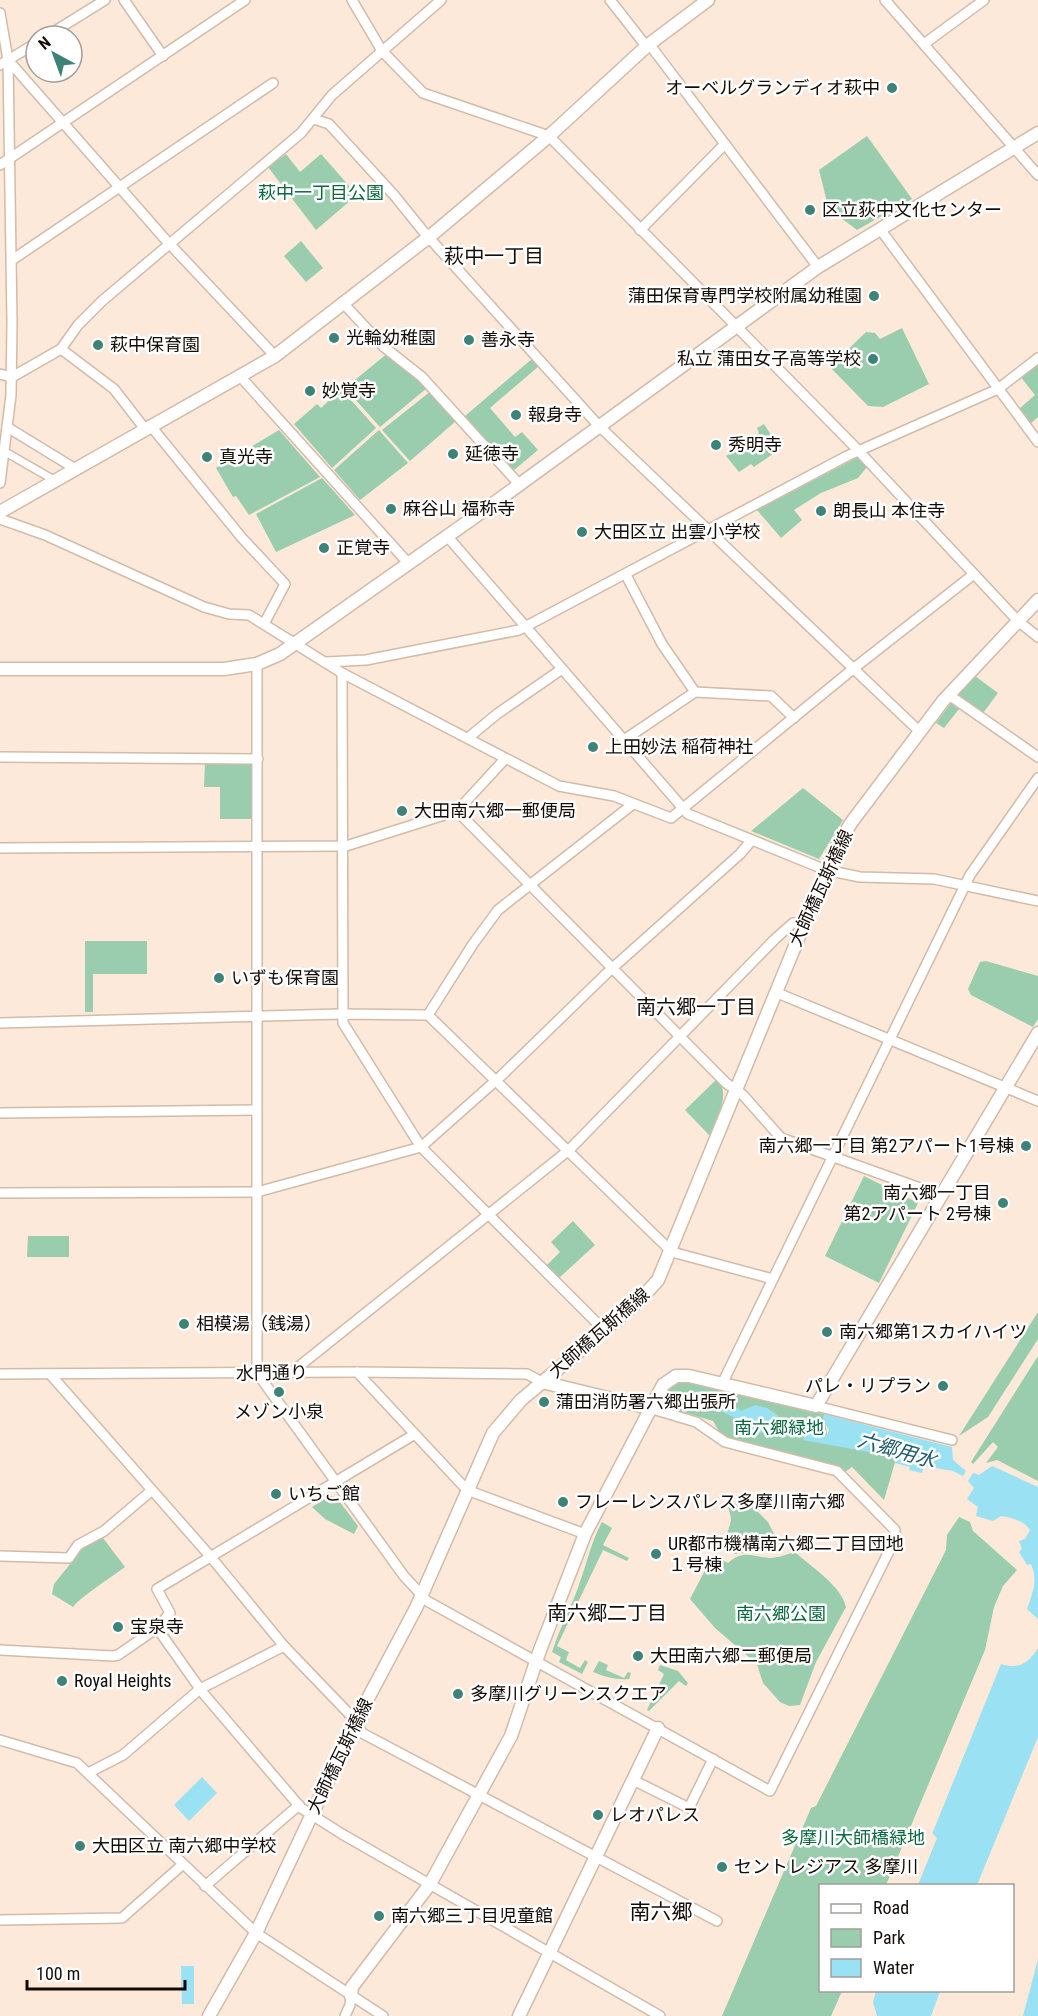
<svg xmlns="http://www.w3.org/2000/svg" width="1038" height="2016" font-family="'Roboto Condensed','Noto Sans JP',sans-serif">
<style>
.green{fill:#9acdad}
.water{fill:#9ae1f3}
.pier{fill:#fce9d9}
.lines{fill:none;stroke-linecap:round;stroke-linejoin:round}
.canal{stroke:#9ae1f3;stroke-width:10}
.pedestrian-casing{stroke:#d2bba8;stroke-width:10}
.minor-casing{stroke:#d2bba8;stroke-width:12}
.tertiary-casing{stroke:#d2bba8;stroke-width:15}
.pedestrian{stroke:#fff;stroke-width:7}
.minor{stroke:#fff;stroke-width:9}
.tertiary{stroke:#fff;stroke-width:12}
.poi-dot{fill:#3d8378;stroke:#fff;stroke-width:2}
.labels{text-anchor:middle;stroke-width:5;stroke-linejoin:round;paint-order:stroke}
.poi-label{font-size:18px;fill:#140c06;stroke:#fff;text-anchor:start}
.park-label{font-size:18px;fill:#0c693f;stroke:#fff}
.street-label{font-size:18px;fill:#140c06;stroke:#fff}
.neighbourhood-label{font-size:20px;fill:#140c06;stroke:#fff}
.water-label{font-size:20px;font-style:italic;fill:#245d6b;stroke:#fff}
.quarter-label{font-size:21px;fill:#140c06;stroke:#fff}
</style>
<rect width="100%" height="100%" fill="#fce9d9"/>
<g class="green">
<polygon points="867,136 912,199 857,230 833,212 827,202 819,170"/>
<polygon points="286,154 300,172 321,154 357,195 316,230 268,167"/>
<polygon points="301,241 323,268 306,282 284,256"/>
<polygon points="902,328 929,384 883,407 868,406 830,367 866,332 875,333 880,339"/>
<polygon points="388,353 427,388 380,427 345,388"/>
<polygon points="533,358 539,366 490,408 515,437 522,432 538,450 513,471 465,416"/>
<polygon points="1038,363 1038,417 1031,423 1019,409 1035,395 1020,376"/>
<polygon points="341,389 376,428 332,468 294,424 317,404 321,408"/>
<polygon points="431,391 456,421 410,461 382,430"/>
<polygon points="764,424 780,449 754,467 751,464 739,472 726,456 759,433 757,428"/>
<polygon points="279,430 320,477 249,515 236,496 233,497 216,468"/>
<polygon points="379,430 408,463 360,500 334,470"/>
<polygon points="858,457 867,467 858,478 821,493 794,510 802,520 781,538 757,510"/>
<polygon points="322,478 355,515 276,552 256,514"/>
<polygon points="975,676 998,693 983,713 958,695"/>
<polygon points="951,703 959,709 944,728 936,723"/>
<polygon points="205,762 254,763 253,819 220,819 220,787 204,787"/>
<polygon points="803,788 843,820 819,859 751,831"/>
<polygon points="85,941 147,941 147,974 93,974 93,1012 85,1012"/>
<polygon points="986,961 1038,976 1038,1019 1033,1027 971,995 968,989 980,962"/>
<path d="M717 1079C732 1095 716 1118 710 1136L685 1110Z"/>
<polygon points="864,1176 918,1203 879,1283 825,1256"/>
<polygon points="573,1221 595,1245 559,1278 547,1265 560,1252 551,1242"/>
<polygon points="28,1236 69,1236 69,1257 27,1257"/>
<polygon points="1038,1312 1038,1339 988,1417 959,1436"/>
<polygon points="1038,1356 1038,1481 997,1460 986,1463 998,1447 993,1442 973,1464 971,1462"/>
<polygon points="680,1380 824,1414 827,1435 823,1437 805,1433 896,1459 884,1500 852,1467 841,1475 723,1438 713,1421 660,1405 668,1388"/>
<polygon points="330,1496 336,1497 358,1526 354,1534 325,1519 312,1507"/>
<path d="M732 1500 741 1509 748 1502 768 1522 778 1542 775 1553 757 1551 735 1554C716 1545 729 1535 731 1520 731 1515 729 1511 728 1506Z"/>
<polygon points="959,1517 970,1522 973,1531 1017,1570 1003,1586 994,1607 985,1650 886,1885 820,1886 820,1990 842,1991 831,2016 722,2016 811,1808 816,1806 946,1550 947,1535"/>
<path d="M602 1522 612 1528 603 1545 629 1558 627 1561 603 1550 557 1646 569 1652 566 1660 580 1668 585 1660 588 1662 582 1674 559 1662 561 1657 552 1652C560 1627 573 1604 581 1579 588 1559 592 1540 602 1522Z"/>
<path d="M103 1538 125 1567C113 1576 79 1598 73 1607L52 1594 54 1584 83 1548Z"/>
<path d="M795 1552C811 1567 841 1585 846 1607L816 1662 800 1705 789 1706 780 1702 763 1683 757 1664 715 1628 690 1599 713 1555 728 1563C744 1549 752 1557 770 1558 778 1558 788 1554 795 1552Z"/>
<path d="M599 1661 608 1665 606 1670 624 1678 628 1672 631 1673 629 1679C616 1680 605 1677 593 1672Z"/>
<polygon points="660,1665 678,1671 688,1683 686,1686 679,1681 649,1711 647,1710 664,1674 658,1670"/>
</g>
<g class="water">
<path d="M755 1405 767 1408 789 1424 787 1432 770 1429 749 1437C737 1432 734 1425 736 1413Z"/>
<polygon points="824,1414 952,1447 953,1460 966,1471 963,1476 953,1471 924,1466 922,1473 909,1470 910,1467 895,1463 896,1459 885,1455 803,1440 805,1433 823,1437 827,1435 829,1430 823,1420"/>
<path d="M992 1466 1038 1487V1619L1027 1609C1033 1592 1038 1581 1031 1564L1027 1565 1019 1552 1022 1549 1019 1541 1025 1539 1030 1530C1023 1520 1012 1518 1001 1516L993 1521 976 1516 978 1507 967 1499 974 1488 968 1481 973 1473 979 1475Z"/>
<path d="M1038 1648V1737L977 1885 911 1886 1001 1664C1018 1670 1029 1663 1038 1648Z"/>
<polygon points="202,1777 217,1793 189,1821 174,1805"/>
<polygon points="1038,1959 1038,2016 1023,2016"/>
<polygon points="181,1966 194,1966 194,2004 182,2004"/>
<polygon points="876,1991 876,1990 940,1991 931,2016 877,2016 873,2002"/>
</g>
<polygon class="pier" points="932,1833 937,1838 918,1885 911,1885"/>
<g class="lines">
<polyline class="canal" points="699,1396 706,1398 710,1404 722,1406 736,1413"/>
<defs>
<polyline id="pedestrian" points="2,450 54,480"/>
<g id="minor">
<polyline points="124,0 163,56"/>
<polyline points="352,0 382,51 423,93 549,136 854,446 1018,621 1038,637"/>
<polyline points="610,0 643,42 653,49 818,267"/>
<polyline points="885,0 1038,175"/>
<polyline points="0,13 8,60 12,322 11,395 0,483"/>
<polyline points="47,36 105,0"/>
<polyline points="924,44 984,0"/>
<polyline points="8,60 165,239 275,356"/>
<polyline points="0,65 36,43"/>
<polyline points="314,119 329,124 394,195 423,231 599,426 920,732"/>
<polyline points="0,165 245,0"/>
<polyline points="880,229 1038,442"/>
<polyline points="640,230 725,144"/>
<polyline points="12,260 273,83"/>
<polyline points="342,302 384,347 422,377 519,484"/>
<polyline points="61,349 114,389 145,429"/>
<polyline points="0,374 12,377 61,349 78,325 102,301 301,133 332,95 441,0"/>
<polyline points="239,375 409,564"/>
<polyline points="150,425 242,538 285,584 264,624"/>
<polyline points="7,427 74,468"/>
<polyline points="0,519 45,535 204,607 229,614 249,615 342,673 559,786 614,796 671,818 853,669 974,574"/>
<polyline points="447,536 688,814 826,870 860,877 934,879 1038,901"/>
<polyline points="626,575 662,644 695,692 771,696 794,718"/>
<polyline points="326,662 366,660 519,630 847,456 998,389 1038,358"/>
<polyline points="257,664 257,1373 404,1576 427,1601 770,1791 895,1539 895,1530 837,1471 725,1442 696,1422 649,1408"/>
<polyline points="342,673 343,1023 421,1147 604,1330"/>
<polyline points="949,695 1038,757"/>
<polyline points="468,738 497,714 562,669"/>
<polyline points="624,740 695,692"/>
<polyline points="0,757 258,759"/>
<polyline points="457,811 726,1083 743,1095 781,1138 942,1196"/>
<polyline points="0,848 346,846 457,811 505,759"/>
<polyline points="775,992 1038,1101"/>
<polyline points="428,1015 473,944 498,910 633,804"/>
<polyline points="0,1023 341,1014 428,1015 672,1252 773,1279 722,1384"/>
<polyline points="0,1113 256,1110"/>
<polyline points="0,1193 257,1192 421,1147 501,1076 607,973 740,854 751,841"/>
<polyline points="773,1279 970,875 1038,778"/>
<polyline points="292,1372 569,1150 775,939 793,923 803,925"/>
<polyline points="357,1372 467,1490 585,1534"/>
<polyline points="0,1374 357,1372 527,1374 542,1382"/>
<polyline points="50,1374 210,1556 284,1646 356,1721 362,1733 717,1921"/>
<polyline points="816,1406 952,1440"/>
<polyline points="0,1556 69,1558 78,1545 104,1531 151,1491"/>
<polyline points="157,1628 170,1613 157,1589 415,1434"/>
<polyline points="0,1650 113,1656 118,1655 157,1628 203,1693 301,1808 342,1834 660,2016"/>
<polyline points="0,1740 77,1763 256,1933 383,2016"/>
<polyline points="90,1772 123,1755 200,1689 284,1646"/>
<polyline points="633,1780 689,1808 713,1759"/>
<polyline points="205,1886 299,1805"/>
<polyline points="0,1920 122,1918 182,1865"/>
<polyline points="345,2016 350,2005 351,1996"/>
</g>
<g id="tertiary">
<polyline points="0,512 275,356 434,233 549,136 648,45 708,0"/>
<polyline points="0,669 224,669 257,664 280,654 490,506 818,267 1038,133"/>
<polyline points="542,1382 649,1408"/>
<polyline points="351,1996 352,1987 430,1884 511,1736 540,1650 585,1534 663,1385 676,1376 689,1376 816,1406 1038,1033"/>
<polyline points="209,2016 256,1933 356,1721 416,1608 493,1433 521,1400 639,1301 658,1280 834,851 851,823 943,701 1038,600"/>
<polyline points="519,2016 658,1728"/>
</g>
</defs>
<use href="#pedestrian" class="pedestrian-casing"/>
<use href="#minor" class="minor-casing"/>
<use href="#tertiary" class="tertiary-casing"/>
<use href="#pedestrian" class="pedestrian"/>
<use href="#minor" class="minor"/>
<use href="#tertiary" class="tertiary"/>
</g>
<g class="poi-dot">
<circle cx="892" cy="88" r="6"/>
<circle cx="810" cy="210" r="6"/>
<circle cx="874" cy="296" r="6"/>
<circle cx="334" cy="338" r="6"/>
<circle cx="469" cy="340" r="6"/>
<circle cx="98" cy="345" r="6"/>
<circle cx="873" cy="359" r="6"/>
<circle cx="310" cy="391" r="6"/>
<circle cx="516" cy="415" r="6"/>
<circle cx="716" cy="445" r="6"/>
<circle cx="453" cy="454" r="6"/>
<circle cx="207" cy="457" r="6"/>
<circle cx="391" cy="509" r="6"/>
<circle cx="821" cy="511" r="6"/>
<circle cx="582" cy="532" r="6"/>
<circle cx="324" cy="548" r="6"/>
<circle cx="593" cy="747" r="6"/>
<circle cx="402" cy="811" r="6"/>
<circle cx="219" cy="978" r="6"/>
<circle cx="1026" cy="1146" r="6"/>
<circle cx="1003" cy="1203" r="6"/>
<circle cx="184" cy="1324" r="6"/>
<circle cx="827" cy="1332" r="6"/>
<circle cx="943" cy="1386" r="6"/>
<circle cx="279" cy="1392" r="6"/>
<circle cx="544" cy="1402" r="6"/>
<circle cx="276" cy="1494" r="6"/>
<circle cx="563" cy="1502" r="6"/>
<circle cx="656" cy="1554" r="6"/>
<circle cx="118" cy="1627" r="6"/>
<circle cx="638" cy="1656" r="6"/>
<circle cx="62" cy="1681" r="6"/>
<circle cx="458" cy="1694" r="6"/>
<circle cx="598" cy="1815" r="6"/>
<circle cx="80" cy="1846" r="6"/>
<circle cx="722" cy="1867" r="6"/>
<circle cx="379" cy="1916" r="6"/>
</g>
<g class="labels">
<g class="poi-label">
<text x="880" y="94" text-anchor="end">オーベルグランディオ萩中</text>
<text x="822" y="216">区立荻中文化センター</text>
<text x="862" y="302" text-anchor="end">蒲田保育専門学校附属幼稚園</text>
<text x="346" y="344">光輪幼稚園</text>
<text x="481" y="346">善永寺</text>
<text x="110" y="351">萩中保育園</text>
<text x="861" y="365" text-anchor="end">私立 蒲田女子高等学校</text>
<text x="322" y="397">妙覚寺</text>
<text x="528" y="421">報身寺</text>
<text x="728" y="451">秀明寺</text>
<text x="465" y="460">延徳寺</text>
<text x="219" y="463">真光寺</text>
<text x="403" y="515">麻谷山 福称寺</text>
<text x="833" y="517">朗長山 本住寺</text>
<text x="594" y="538">大田区立 出雲小学校</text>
<text x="336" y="554">正覚寺</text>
<text x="605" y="753">上田妙法 稲荷神社</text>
<text x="414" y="817">大田南六郷一郵便局</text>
<text x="231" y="984">いずも保育園</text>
<text x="1014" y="1152" text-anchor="end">南六郷一丁目 第2アパート1号棟</text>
<text x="991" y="1199" text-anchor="end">南六郷一丁目<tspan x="991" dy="21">第2アパート 2号棟</tspan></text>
<text x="196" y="1330">相模湯（銭湯）</text>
<text x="839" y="1338">南六郷第1スカイハイツ</text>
<text x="931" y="1392" text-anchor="end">パレ・リプラン</text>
<text x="556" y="1408">蒲田消防署六郷出張所</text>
<text x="279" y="1418" text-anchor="middle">メゾン小泉</text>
<text x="288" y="1500">いちご館</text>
<text x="575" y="1508">フレーレンスパレス多摩川南六郷</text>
<text x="668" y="1550">UR都市機構南六郷二丁目団地<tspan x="668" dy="21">１号棟</tspan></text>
<text x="130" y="1633">宝泉寺</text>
<text x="650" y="1662">大田南六郷二郵便局</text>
<text x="74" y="1687">Royal Heights</text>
<text x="470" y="1700">多摩川グリーンスクエア</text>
<text x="610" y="1821">レオパレス</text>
<text x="92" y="1852">大田区立 南六郷中学校</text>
<text x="734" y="1873">セントレジアス 多摩川</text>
<text x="391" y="1922">南六郷三丁目児童館</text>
</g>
<g class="park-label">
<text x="321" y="199">萩中一丁目公園</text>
<text x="779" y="1434">南六郷緑地</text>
<text x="781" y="1620">南六郷公園</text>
<text x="853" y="1844">多摩川大師橋緑地</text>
</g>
<g class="street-label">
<text transform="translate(821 888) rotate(-65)" y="6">大師橋瓦斯橋線</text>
<text transform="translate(599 1333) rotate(-41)" y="6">大師橋瓦斯橋線</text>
<text transform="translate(272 1373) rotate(-1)" y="6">水門通り</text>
<text transform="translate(340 1756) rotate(-64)" y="6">大師橋瓦斯橋線</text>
</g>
<g class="neighbourhood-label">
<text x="494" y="263">萩中一丁目</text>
<text x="696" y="1014">南六郷一丁目</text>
<text x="607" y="1620">南六郷二丁目</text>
</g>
<g class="water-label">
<text transform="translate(897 1450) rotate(16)" y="7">六郷用水</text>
</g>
<g class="quarter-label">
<text x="661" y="1919">南六郷</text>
</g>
</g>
<rect x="819" y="1884" width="195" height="108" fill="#ffffff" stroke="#a19e9b" stroke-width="1.5"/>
<rect x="831" y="1904" width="30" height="9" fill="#ffffff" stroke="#a19e9b" stroke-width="1.5"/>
<text x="873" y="1914" font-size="18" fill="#140c06">Road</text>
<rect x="831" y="1929" width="30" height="18" fill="#9acdad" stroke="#a19e9b" stroke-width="1.5"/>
<text x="873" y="1944" font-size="18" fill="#140c06">Park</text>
<rect x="831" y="1959" width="30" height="18" fill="#9ae1f3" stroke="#a19e9b" stroke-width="1.5"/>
<text x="873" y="1974" font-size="18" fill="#140c06">Water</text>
<g transform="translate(54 54) rotate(319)"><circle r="28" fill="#ffffff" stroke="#a19e9b" stroke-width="1.5"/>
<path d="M0-4.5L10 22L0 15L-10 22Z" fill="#3d8378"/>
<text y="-9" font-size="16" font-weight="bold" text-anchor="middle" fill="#140c06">N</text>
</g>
<path d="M27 1980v9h158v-9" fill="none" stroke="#140c06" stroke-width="3"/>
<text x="36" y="1980" font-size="18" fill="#140c06" stroke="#ffffff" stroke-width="4.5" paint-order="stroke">100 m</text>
</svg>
